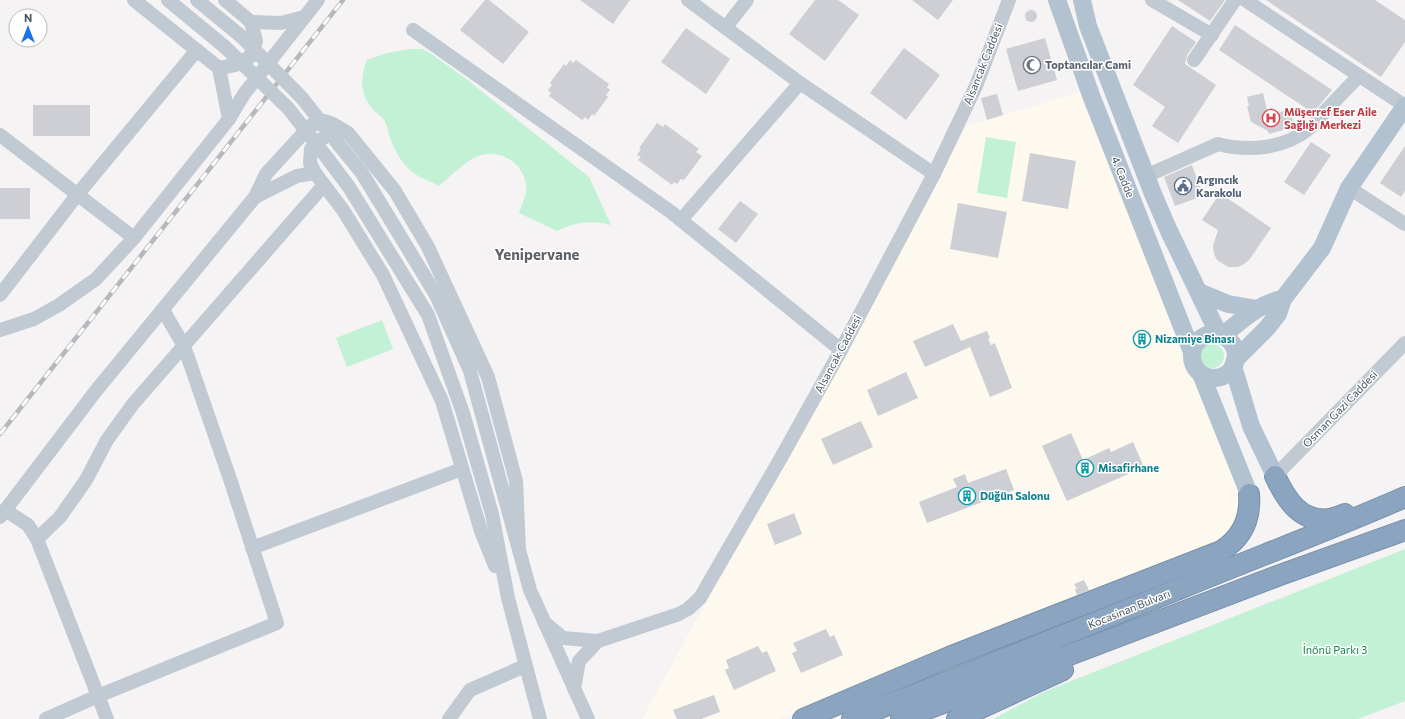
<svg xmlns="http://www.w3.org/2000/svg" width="1405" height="719" font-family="Commissioner,sans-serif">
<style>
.commercial{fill:#fdf9ef}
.green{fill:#c3f1d5}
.building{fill:#cdcfd5}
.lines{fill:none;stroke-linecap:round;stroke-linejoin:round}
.highway-casing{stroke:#7690ad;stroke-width:22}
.minor{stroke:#c1cad2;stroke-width:14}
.major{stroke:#b3c2d1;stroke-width:18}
.highway{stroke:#8ba5c1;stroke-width:20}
.rail-casing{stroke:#b5b8bd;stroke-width:4.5}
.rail{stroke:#fff;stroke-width:3;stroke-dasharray:9;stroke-linecap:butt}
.minor-bridge{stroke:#c1cad2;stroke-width:14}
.labels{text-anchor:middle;stroke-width:3;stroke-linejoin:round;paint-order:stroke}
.street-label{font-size:11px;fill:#4a5661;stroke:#fff}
.worship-label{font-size:11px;font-weight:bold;fill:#5b616d;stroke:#fff;text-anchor:start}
.health-label{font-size:11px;font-weight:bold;fill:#be3a42;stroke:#fff;text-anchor:start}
.service-label{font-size:11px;font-weight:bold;fill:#4e5e75;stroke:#fff;text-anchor:start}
.culture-label{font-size:11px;font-weight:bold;fill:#0d838f;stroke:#fff;text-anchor:start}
.park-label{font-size:11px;fill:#17864f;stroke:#fff}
.district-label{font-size:15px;font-weight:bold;fill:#5f6368;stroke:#fff}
</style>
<rect width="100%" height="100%" fill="#f5f3f3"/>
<polygon class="commercial" points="1083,91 1245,494 1240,520 1226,543 779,719 642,719 967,126"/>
<g class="green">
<path d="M409 49H422L430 53 465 78 589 177 611 225C592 220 575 222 557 231L519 213C521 206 525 199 526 192 529 166 501 147 478 156 465 161 450 177 439 186 430 181 415 176 409 169 402 163 396 152 392 143 389 136 388 127 384 120 380 114 374 112 371 107 360 94 360 76 367 60L387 53Z"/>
<polygon points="986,137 1016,142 1007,198 977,193"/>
<polygon points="382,320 393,349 347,367 336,338"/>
<circle cx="1212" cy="356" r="12"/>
<polygon points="1405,549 1405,701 1358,719 993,719 1046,691"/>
</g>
<g class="building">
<polygon points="485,0 489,0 529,32 503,64 460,30"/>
<polygon points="580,0 630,0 613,24"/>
<polygon points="815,0 838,0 859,15 825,61 789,34"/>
<polygon points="912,0 953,0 938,20"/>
<polygon points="1178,0 1225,0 1210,21"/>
<polygon points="1266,0 1375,0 1405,20 1405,42 1381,77"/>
<circle cx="1031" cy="16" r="6"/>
<polygon points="1235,25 1332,90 1313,113 1219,50"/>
<polygon points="1172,26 1196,42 1187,55 1185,64 1216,85 1178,143 1152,126 1165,107 1133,85"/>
<polygon points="686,28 730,59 706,94 661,62"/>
<polygon points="1045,38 1057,80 1018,91 1006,49"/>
<polygon points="904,48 940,75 906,120 870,93"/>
<polygon points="570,60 573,63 576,60 609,84 607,87 610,90 606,95 608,97 594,116 592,114 588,120 585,117 582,120 549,96 551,93 548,90 552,85 550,83 564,64 566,66"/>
<polygon points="1263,93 1267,110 1273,108 1274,114 1290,109 1294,125 1286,127 1287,129 1269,134 1268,131 1251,122 1247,106 1249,106 1247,97"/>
<polygon points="997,94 1003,115 987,120 981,98"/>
<rect x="33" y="105" width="57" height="31"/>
<polygon points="657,123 663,127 665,124 699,149 696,152 702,156 684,180 681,179 677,184 674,182 672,185 638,160 641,157 637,155 641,149 639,148"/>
<polygon points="1311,142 1331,155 1304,195 1284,182"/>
<polygon points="1405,146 1405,191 1401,197 1380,183"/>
<polygon points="1030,153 1076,161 1068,209 1022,201"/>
<polygon points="1192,165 1203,196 1175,206 1164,177"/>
<rect x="0" y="188" width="30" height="31"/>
<polygon points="1220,193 1271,228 1249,260 1244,264 1238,267 1228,267 1217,260 1214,254 1213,246 1218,230 1202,220"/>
<polygon points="740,201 758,214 736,243 718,229"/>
<polygon points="958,203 1007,212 998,258 950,249"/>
<polygon points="953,324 961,341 987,331 990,338 988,339 991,345 995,343 1012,388 990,397 970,347 925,367 913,341"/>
<polygon points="1147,333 1149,342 1138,345 1136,336"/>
<polygon points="906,372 918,398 878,416 867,390"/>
<polygon points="861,421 873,447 833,465 821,439"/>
<polygon points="1071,433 1083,460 1109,448 1111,452 1133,442 1144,467 1067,501 1042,446"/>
<polygon points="1006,469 1014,490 927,523 919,502 957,487 953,479 965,474 968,483"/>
<polygon points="794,513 802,534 775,545 767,524"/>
<polygon points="1084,580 1089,590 1077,595 1075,589 1077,589 1074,584"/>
<polygon points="826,629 830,637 834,635 843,655 801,673 792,653 797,651 793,643"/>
<polygon points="758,646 762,653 767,651 776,671 734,690 725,670 729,668 726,660"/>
<polygon points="714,695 720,712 701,719 677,719 673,710"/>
</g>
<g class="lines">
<defs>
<g id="highway">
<path d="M1275 476C1286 499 1300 523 1330 519 1335 518 1340 516 1345 514"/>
<path d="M803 719 949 657 1221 551C1242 538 1251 519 1249 494"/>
<path d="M852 719C963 676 1073 631 1184 587 1257 557 1332 529 1405 497"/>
<polyline points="901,719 1280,575 1405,530"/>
<polyline points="957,719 1063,670"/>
</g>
</defs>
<use href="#highway" class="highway-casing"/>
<g class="minor">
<polyline points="134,0 219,68 229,119"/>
<polyline points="168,0 225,47"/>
<polyline points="197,0 242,37"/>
<polyline points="225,0 251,22 281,23 304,17"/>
<polyline points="688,0 800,83 934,174"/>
<polyline points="1152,0 1212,35"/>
<polyline points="1245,0 1405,106"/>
<polyline points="726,27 747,0"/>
<polyline points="413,30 671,212 841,350"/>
<polyline points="1194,60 1235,0"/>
<polyline points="219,68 235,65 250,57 256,41 251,22"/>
<path d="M341 133C327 132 320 140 311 149L310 163 315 173 343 210 383 275 442 401 481 531 495 566"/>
<polyline points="0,135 134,238"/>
<polyline points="339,145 362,173 436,295 470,371 530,590 588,719"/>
<polyline points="328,159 349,187 428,315 463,413 492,514 508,598 540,719"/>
<path d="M1146 176 1218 144C1249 152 1285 149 1311 127 1317 122 1322 115 1327 109 1338 98 1348 87 1359 76"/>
<polyline points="1349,188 1405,224"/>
<polyline points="255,197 297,176 315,173"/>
<polyline points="681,220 800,83"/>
<polyline points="0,295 77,195 197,50"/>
<polyline points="0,330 34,319 59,305 96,279 134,238 229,119 244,94 318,0"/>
<polyline points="1275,476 1405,343"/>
<polyline points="5,510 28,525 37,539 107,719"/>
<polyline points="0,517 95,392 255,197 266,174 310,126 325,121 333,124 348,133 395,191 428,247 488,377 516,481 519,550"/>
<polyline points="37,539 60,517 86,480 107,440 133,404 324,185"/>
<polyline points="252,548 462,469"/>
<polyline points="544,622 563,638 598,641 679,614 688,609 700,598 782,456 841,350 934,174 976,86 1009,0"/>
<polyline points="574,689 579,661 598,641"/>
<polyline points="46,719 98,696 277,623 230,479 184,346 163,310"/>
<polyline points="449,719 470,690 525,666"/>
</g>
<g class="major">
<polyline points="1057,0 1092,98 1192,352"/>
<polyline points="1082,0 1088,26 1153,194 1169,231 1219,335"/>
<polyline points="1199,292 1228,304 1257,309"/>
<circle cx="1214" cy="356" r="22"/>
<path d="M1222 336C1241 321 1259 303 1283 299"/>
<polyline points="1235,360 1267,328 1278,314 1283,299 1322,248 1349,188 1405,106"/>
<polyline points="1233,366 1251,426 1275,476"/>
<polyline points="1201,374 1249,494"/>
</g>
<use href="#highway" class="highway"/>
<defs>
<polyline id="rail" points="0,434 343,0"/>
</defs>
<use href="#rail" class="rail-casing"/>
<use href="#rail" class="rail"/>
<g class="minor-bridge">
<polyline points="242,37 302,98 339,145"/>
<polyline points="225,47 288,108 328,159"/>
</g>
</g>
<defs>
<symbol id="mosque-ring" viewBox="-11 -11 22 22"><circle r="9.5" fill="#fff" stroke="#6b7280" stroke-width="1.5"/><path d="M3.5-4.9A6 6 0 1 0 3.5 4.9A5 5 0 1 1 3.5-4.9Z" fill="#6b7280"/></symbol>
<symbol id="hospital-ring" viewBox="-11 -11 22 22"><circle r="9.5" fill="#fff" stroke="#e0444e" stroke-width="1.5"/><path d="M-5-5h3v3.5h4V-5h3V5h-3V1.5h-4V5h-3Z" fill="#e0444e"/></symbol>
<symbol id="civic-ring" viewBox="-11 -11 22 22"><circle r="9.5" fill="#fff" stroke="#5c6f8a" stroke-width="1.5"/><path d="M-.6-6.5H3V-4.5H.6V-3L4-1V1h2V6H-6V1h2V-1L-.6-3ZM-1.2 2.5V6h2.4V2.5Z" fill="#5c6f8a"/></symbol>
<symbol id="building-ring" viewBox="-11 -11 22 22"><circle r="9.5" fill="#fff" stroke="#0f9aa8" stroke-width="1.5"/><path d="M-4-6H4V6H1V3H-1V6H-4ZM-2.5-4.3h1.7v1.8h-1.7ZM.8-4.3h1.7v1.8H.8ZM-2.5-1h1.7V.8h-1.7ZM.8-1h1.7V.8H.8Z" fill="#0f9aa8"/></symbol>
</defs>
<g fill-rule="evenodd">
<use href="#mosque-ring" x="1022" y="55" width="20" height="20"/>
<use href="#hospital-ring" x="1261" y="108" width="20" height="20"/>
<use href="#civic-ring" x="1173" y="176" width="20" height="20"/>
<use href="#building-ring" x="1132" y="329" width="20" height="20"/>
<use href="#building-ring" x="1075" y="458" width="20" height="20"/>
<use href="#building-ring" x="957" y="486" width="20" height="20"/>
</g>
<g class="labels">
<g class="street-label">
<text transform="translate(983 64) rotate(-68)" y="4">Alsancak Caddesi</text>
<text transform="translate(1123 177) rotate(68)" y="4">4. Cadde</text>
<text transform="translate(838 354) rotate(-62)" y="4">Alsancak Caddesi</text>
<text transform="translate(1340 409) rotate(-46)" y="4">Osman Gazi Caddesi</text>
<text transform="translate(1129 609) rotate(-22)" y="4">Kocasinan Bulvarı</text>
</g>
<g class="worship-label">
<text x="1045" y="69">Toptancılar Cami</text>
</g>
<g class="health-label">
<text x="1284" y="116">Müşerref Eser Aile<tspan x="1284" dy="13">Sağlığı Merkezi</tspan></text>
</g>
<g class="service-label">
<text x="1196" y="184">Argıncık<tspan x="1196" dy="13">Karakolu</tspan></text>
</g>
<g class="culture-label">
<text x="1155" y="343">Nizamiye Binası</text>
<text x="1098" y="472">Misafirhane</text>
<text x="980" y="500">Düğün Salonu</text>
</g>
<g class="park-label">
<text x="1335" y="654">İnönü Parkı 3</text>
</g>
<g class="district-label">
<text x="537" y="260">Yenipervane</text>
</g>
</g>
<g transform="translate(28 28)"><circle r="19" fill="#ffffff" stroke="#b7bbc0"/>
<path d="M0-3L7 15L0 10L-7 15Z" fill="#1a73e8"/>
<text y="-6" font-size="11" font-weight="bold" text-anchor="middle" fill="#4a5661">N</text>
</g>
</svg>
